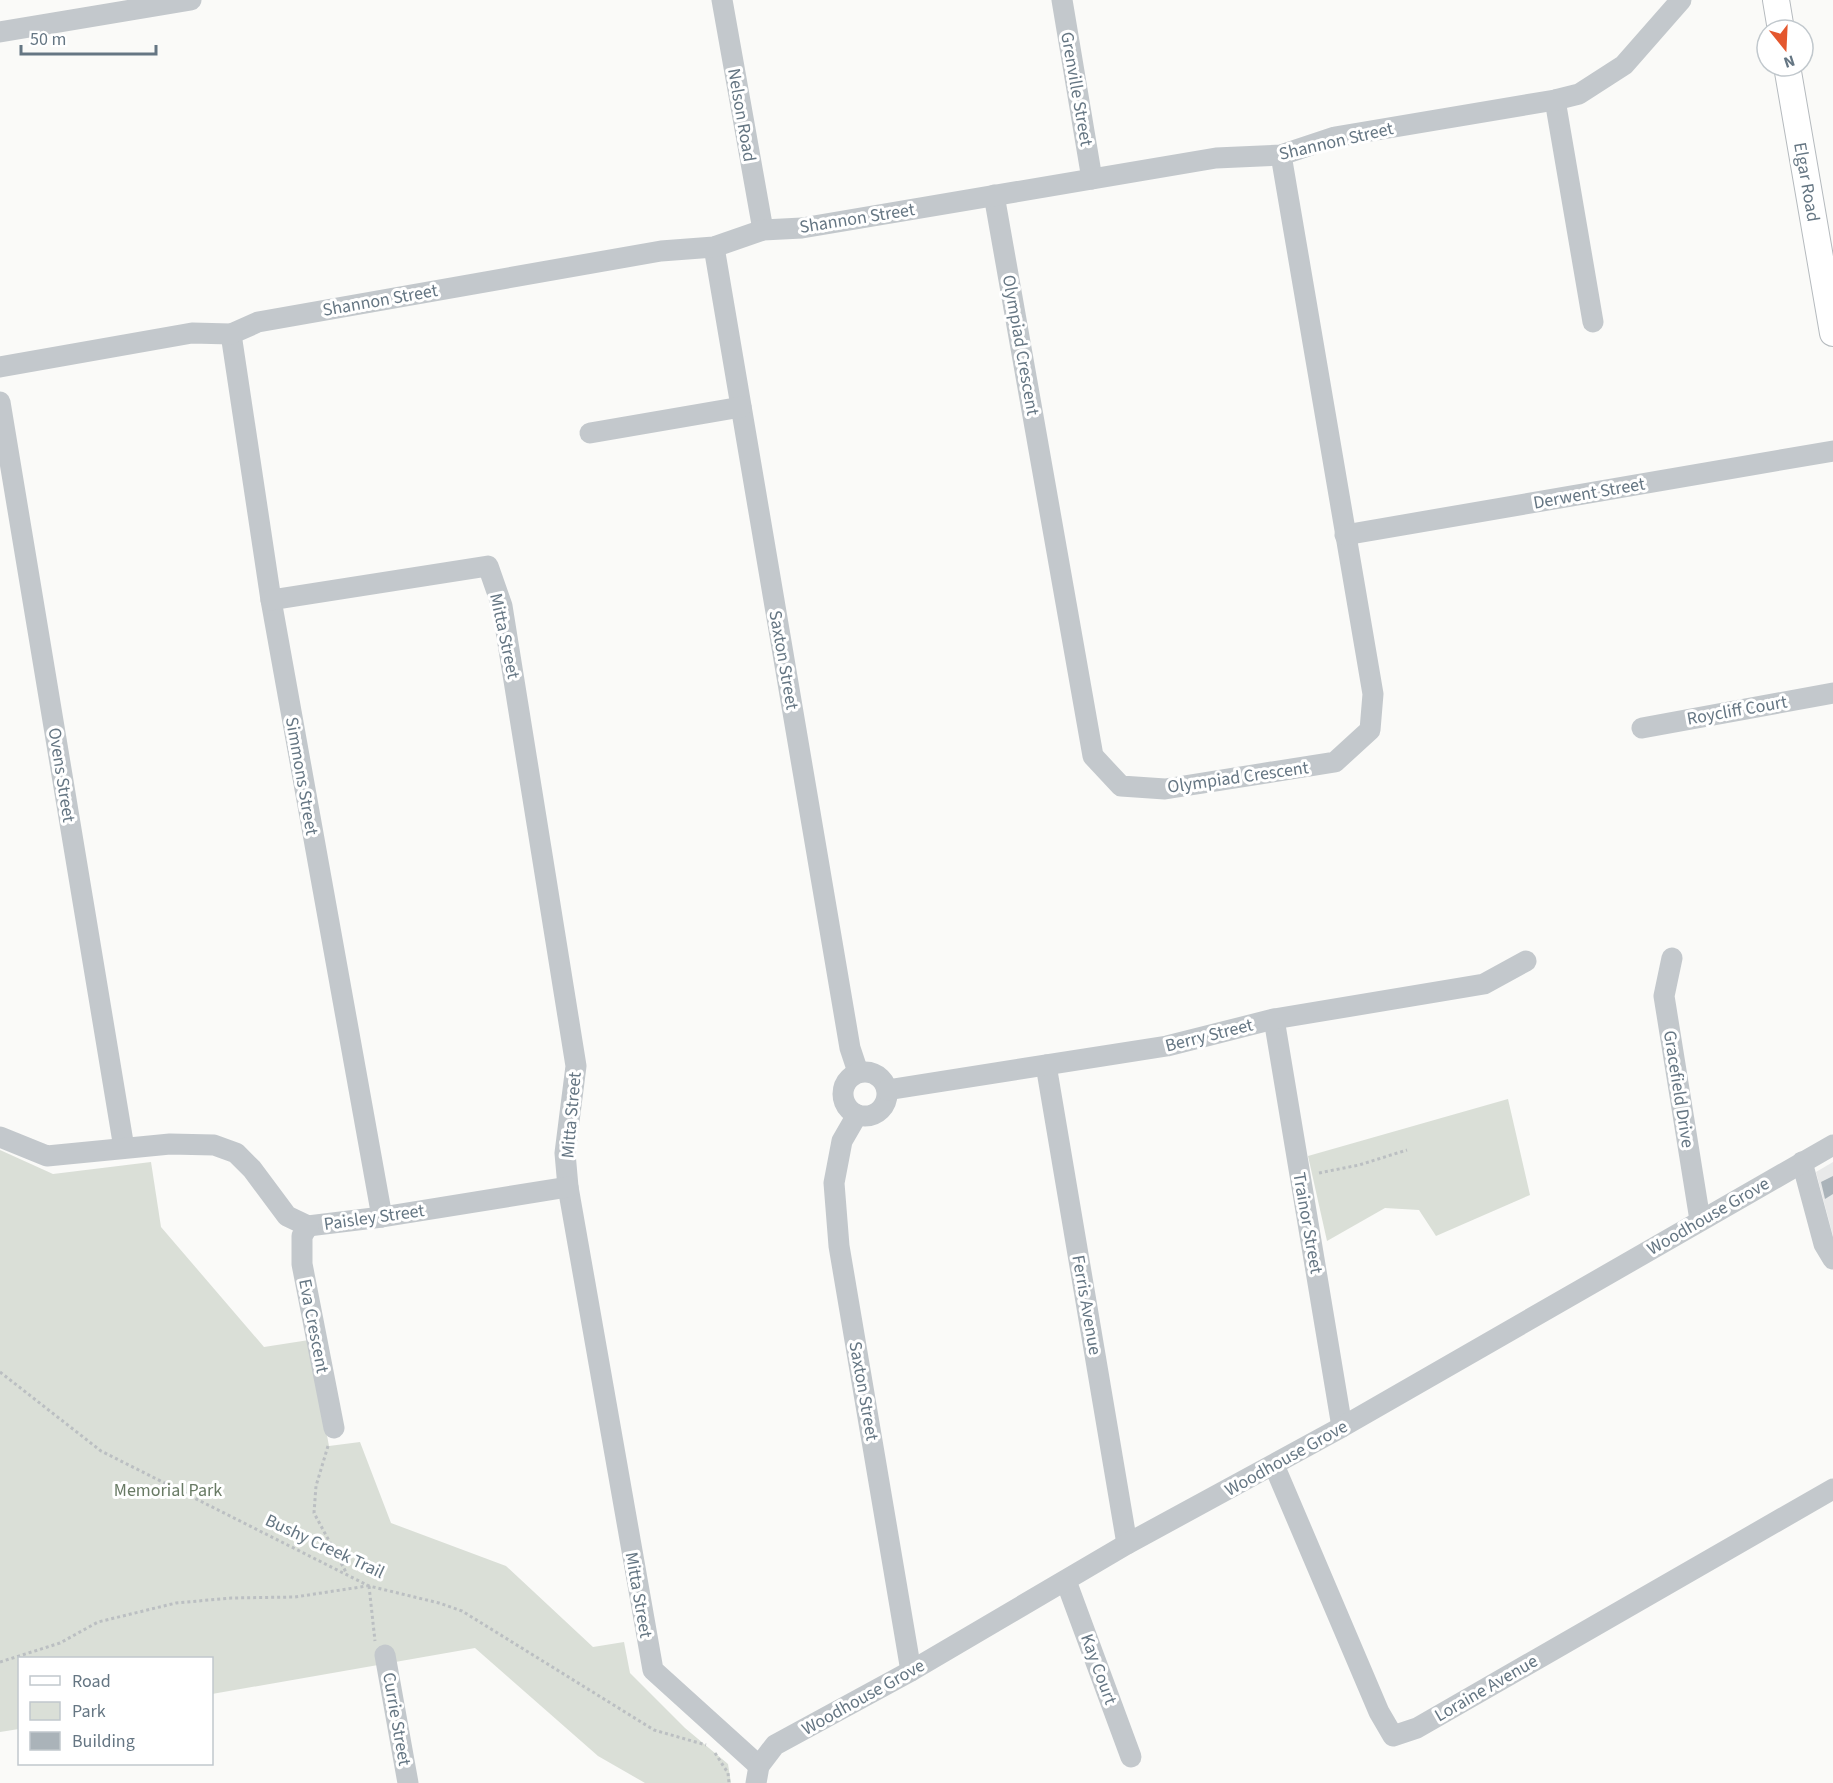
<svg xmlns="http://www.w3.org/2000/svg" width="1833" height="1783" font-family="'Source Sans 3',sans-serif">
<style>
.built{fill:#e8e9e9}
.green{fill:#dadfd7}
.building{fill:#aab3b9}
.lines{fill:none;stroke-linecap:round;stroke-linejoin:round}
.major-casing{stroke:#b5babe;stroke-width:28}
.path{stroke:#bbbfc2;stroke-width:3;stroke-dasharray:3 3;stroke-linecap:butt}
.minor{stroke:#c3c8cc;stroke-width:21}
.major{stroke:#fff;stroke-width:26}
.labels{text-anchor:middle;stroke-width:6;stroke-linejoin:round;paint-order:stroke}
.street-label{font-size:18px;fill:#657683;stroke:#fff}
.park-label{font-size:18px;fill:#687a64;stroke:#fff}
</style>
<rect width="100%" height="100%" fill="#fafaf8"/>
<polygon class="built" points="1833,1162 1833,1236 1816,1172"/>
<g class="green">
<polygon points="1508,1099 1530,1195 1436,1236 1419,1210 1385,1208 1327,1241 1308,1156"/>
<polygon points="0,1150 53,1174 151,1162 161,1227 264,1347 309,1340 329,1446 360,1442 391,1523 506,1566 593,1647 624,1642 630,1673 685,1728 728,1764 731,1783 645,1783 598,1756 475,1648 212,1694 212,1658 20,1658 19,1729 0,1732"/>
</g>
<polygon class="building" points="1833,1176 1833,1194 1825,1199 1821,1182"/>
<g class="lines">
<defs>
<g id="major">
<polyline points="1776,0 1781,30"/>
<polyline points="1787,66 1833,333"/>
</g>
</defs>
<use href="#major" class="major-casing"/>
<g class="path">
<polyline points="1319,1173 1359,1165 1407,1150"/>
<polyline points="0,1372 101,1451 369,1586 439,1603 462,1611 654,1730 706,1745"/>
<polyline points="328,1446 316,1486 314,1513 347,1574"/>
<polyline points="369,1586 375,1641"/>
<polyline points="0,1662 60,1643 98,1622 176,1603 231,1598 295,1597 367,1586"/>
<polyline points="715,1753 728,1773 729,1783"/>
</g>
<g class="minor">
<polyline points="722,0 763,230"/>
<polyline points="1062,0 1092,179"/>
<polyline points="0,32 191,0"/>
<polyline points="1555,100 1593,322"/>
<polyline points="994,195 1093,756 1121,786 1165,789 1335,762 1370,730 1373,694 1281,155"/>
<polyline points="714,247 850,1048 858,1072"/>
<polyline points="231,334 271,600 382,1217"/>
<polyline points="0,367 192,333 231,334 258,322 661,251 714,247 763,230 802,228 1216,158 1281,155 1335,137 1555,100 1579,94 1624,65 1681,0"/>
<polyline points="0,402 124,1148"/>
<polyline points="590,433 741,407"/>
<polyline points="1345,535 1833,451"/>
<polyline points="271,600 488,566 502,606 576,1066 565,1153 568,1187 653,1670 759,1766"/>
<polyline points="1642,728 1833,693"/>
<polyline points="1672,958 1664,996 1700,1220"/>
<polyline points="1274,1019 1342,1427"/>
<polyline points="1046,1065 1127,1544"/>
<circle cx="865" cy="1094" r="22"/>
<polyline points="887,1090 1167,1046 1274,1019 1484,984 1526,961"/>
<polyline points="857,1115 842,1141 834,1183 839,1246 911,1671"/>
<polyline points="0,1137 47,1156 170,1144 214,1145 236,1153 252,1169 287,1216 308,1226 382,1217 568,1187"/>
<polyline points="1802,1162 1824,1244 1833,1259"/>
<polyline points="308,1226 302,1236 302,1264 334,1428"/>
<polyline points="1274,1465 1379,1712 1393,1736 1417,1728 1833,1489"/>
<polyline points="1066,1581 1131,1757"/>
<polyline points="385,1655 408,1783"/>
<polyline points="756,1783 759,1766 775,1745 911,1671 1127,1544 1342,1427 1833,1145"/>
</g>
<use href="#major" class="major"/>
</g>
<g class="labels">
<g class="street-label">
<text transform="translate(1077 89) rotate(80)" y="6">Grenville Street</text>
<text transform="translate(742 115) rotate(80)" y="6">Nelson Road</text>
<text transform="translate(1336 141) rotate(-13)" y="6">Shannon Street</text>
<text transform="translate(1807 182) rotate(80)" y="6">Elgar Road</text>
<text transform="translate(857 218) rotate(-9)" y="6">Shannon Street</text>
<text transform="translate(380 300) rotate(-10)" y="6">Shannon Street</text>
<text transform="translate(1021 345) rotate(80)" y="6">Olympiad Crescent</text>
<text transform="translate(1589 493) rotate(-10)" y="6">Derwent Street</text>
<text transform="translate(505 636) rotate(78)" y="6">Mitta Street</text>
<text transform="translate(784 660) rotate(80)" y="6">Saxton Street</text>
<text transform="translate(1737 710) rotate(-10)" y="6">Roycliff Court</text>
<text transform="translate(62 775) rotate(81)" y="6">Ovens Street</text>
<text transform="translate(302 776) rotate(80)" y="6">Simmons Street</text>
<text transform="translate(1238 777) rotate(-8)" y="6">Olympiad Crescent</text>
<text transform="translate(1209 1035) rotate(-14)" y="6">Berry Street</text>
<text transform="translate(1679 1089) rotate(81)" y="6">Gracefield Drive</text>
<text transform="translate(571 1115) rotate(-85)" y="6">Mitta Street</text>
<text transform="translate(1708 1216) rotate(-30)" y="6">Woodhouse Grove</text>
<text transform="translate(374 1217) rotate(-8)" y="6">Paisley Street</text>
<text transform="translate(1308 1223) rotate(80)" y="6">Trainor Street</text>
<text transform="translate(1087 1305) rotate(80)" y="6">Ferris Avenue</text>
<text transform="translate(314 1326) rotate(79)" y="6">Eva Crescent</text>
<text transform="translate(864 1391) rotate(80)" y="6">Saxton Street</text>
<text transform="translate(1286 1458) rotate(-29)" y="6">Woodhouse Grove</text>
<text transform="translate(325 1546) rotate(25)" y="6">Bushy Creek Trail</text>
<text transform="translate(639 1595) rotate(80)" y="6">Mitta Street</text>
<text transform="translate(1099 1669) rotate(70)" y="6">Kay Court</text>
<text transform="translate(1486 1688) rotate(-30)" y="6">Loraine Avenue</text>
<text transform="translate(863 1697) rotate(-29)" y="6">Woodhouse Grove</text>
<text transform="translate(397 1719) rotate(80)" y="6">Currie Street</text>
</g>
<g class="park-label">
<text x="168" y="1496">Memorial Park</text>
</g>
</g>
<rect x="18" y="1657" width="195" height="108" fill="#ffffff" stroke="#c1c8cd" stroke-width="1.5"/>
<rect x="30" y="1676" width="30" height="9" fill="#ffffff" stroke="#c1c8cd" stroke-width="1.5"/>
<text x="72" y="1687" font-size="18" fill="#657683">Road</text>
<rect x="30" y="1702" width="30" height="18" fill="#dadfd7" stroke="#c1c8cd" stroke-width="1.5"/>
<text x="72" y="1717" font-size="18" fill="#657683">Park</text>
<rect x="30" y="1732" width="30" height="18" fill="#aab3b9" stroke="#c1c8cd" stroke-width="1.5"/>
<text x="72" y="1747" font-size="18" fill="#657683">Building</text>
<g transform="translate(1785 48) rotate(162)"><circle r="28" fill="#ffffff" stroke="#c1c8cd" stroke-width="1.5"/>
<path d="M0-4.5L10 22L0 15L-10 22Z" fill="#e4572e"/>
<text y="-9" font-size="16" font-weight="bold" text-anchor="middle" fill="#657683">N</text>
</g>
<path d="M21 45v9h135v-9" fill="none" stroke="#657683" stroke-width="3"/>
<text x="30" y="45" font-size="18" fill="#657683" stroke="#ffffff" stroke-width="4.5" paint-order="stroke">50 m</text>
</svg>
